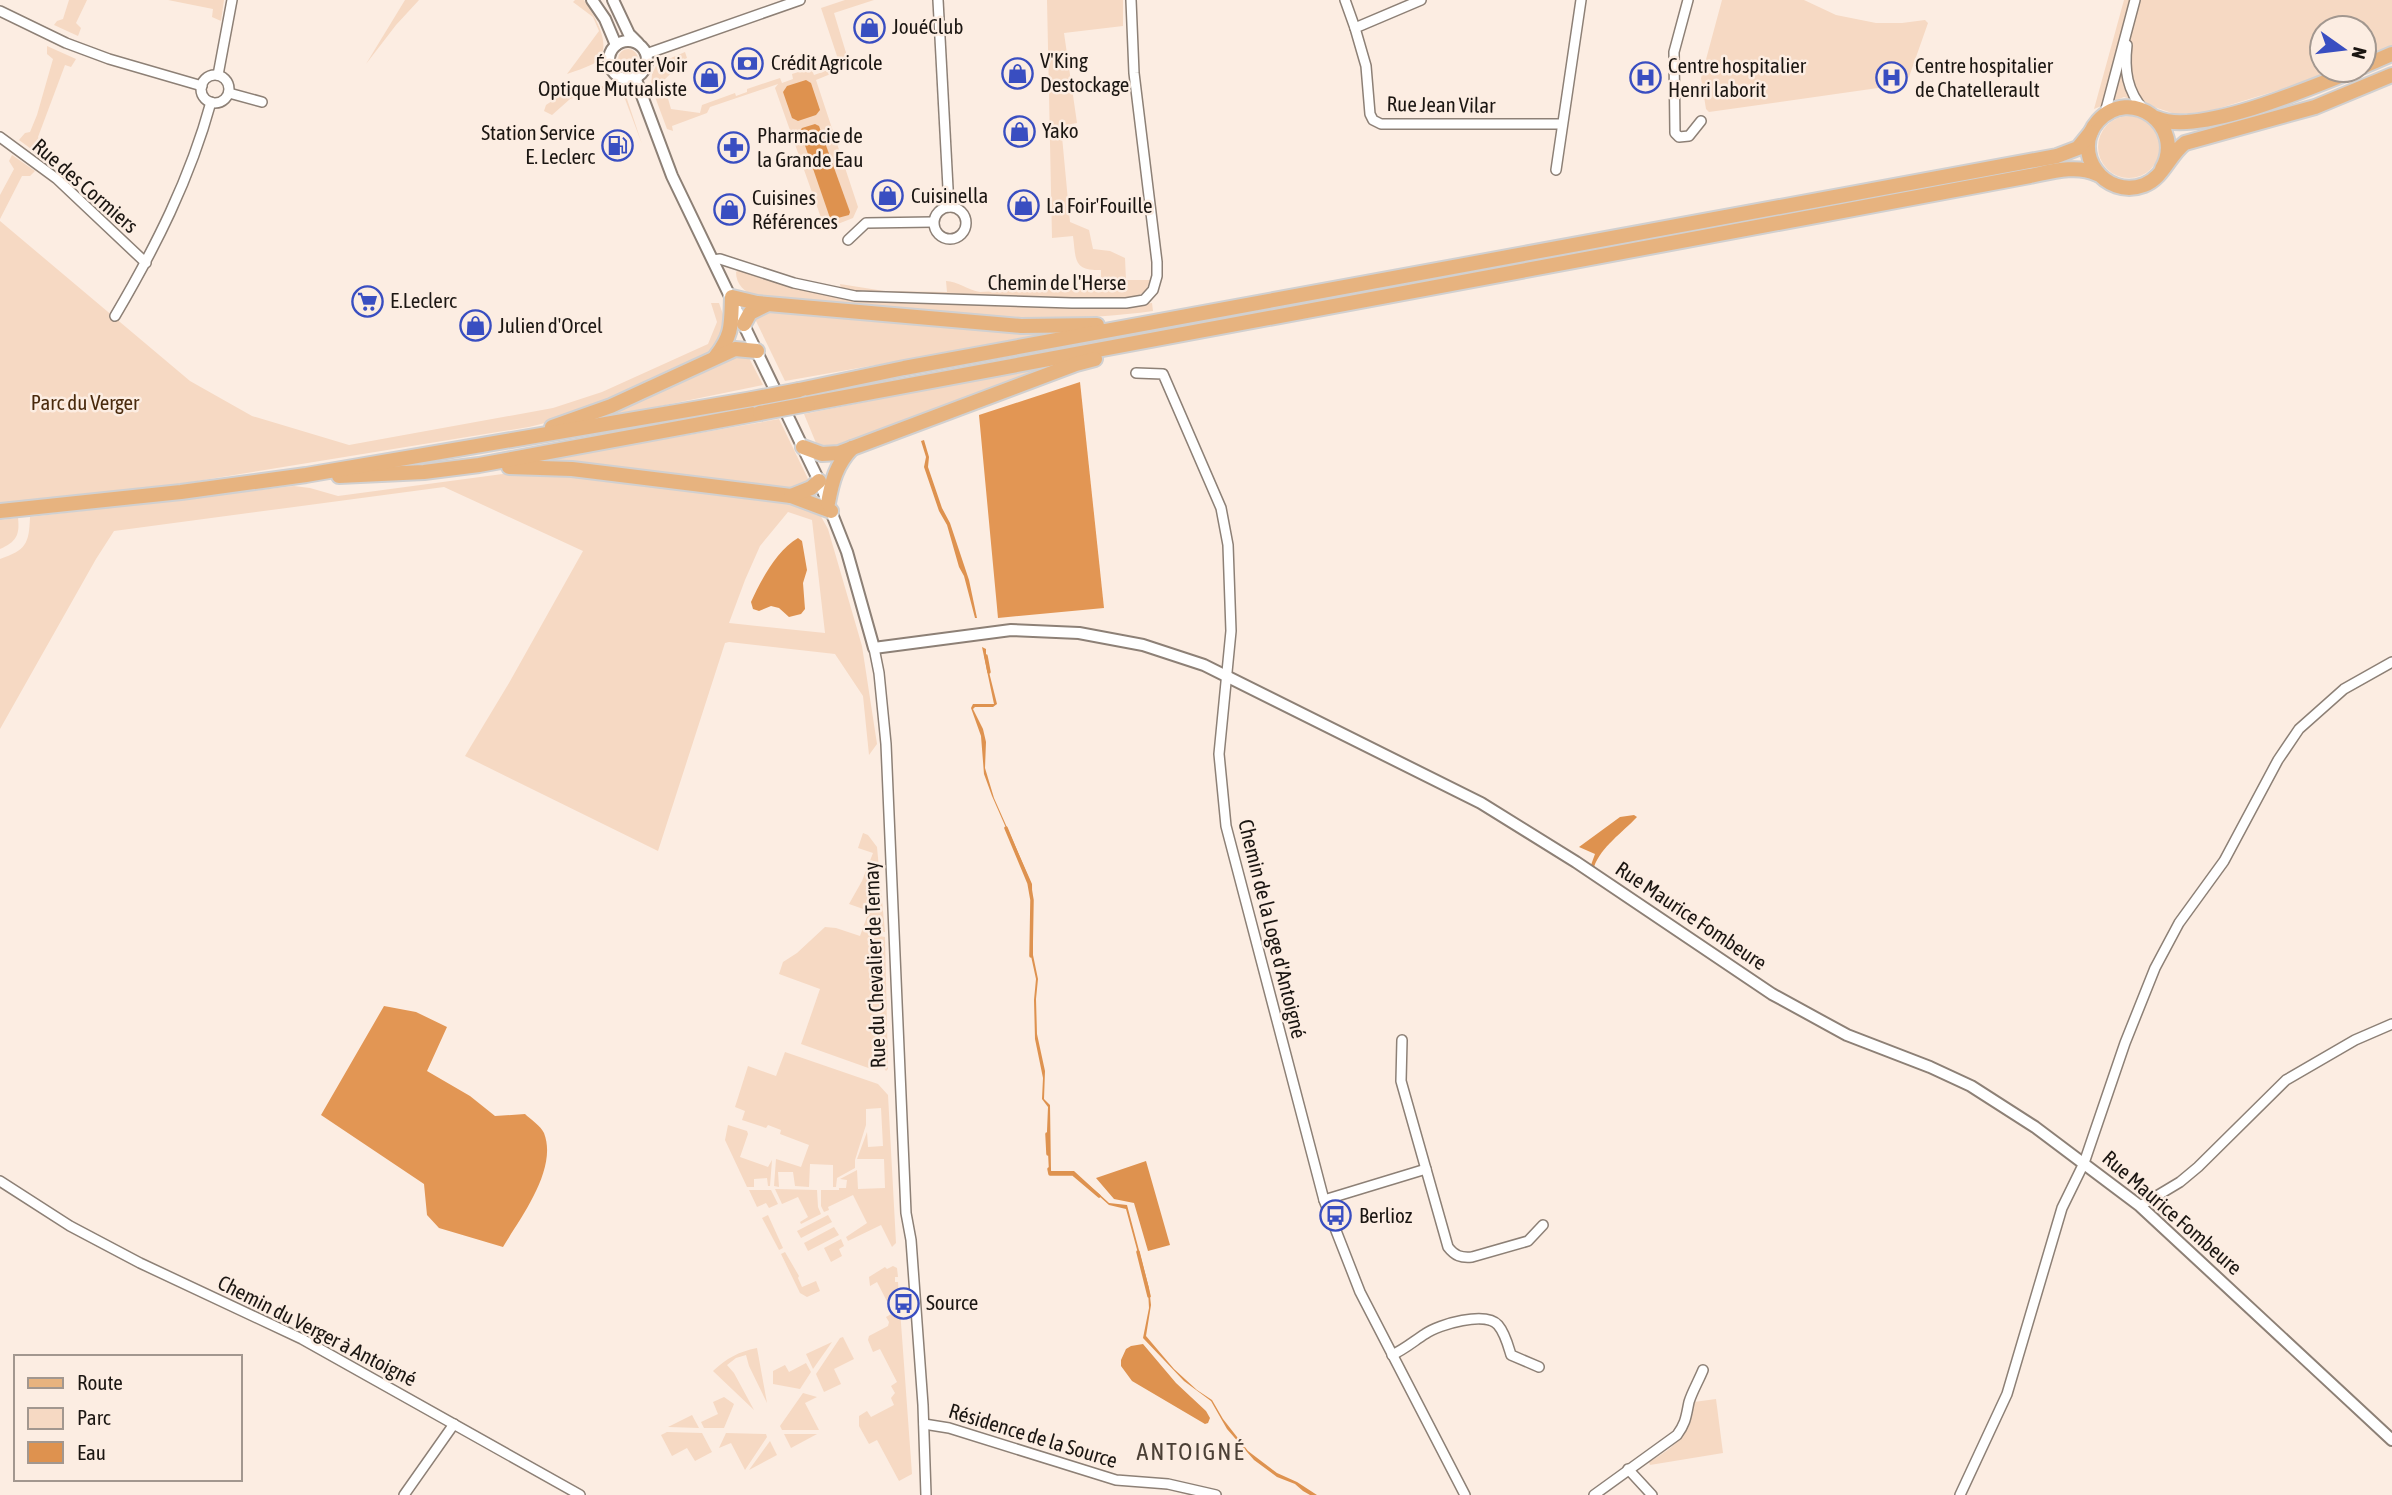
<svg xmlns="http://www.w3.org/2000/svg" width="2392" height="1495" font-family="'Asap Condensed',sans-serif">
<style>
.green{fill:#f6d9c3;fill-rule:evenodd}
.forest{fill:#e29654}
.water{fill:#de924f}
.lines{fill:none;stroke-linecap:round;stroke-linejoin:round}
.stream{stroke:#de924f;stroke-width:3.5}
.minor-casing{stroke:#8d8076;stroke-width:12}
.tertiary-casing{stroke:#8d8076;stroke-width:14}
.primary-casing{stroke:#d1d0d0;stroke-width:18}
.minor{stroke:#fff;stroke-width:9}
.tertiary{stroke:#fff;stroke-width:10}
.primary{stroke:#e7b37f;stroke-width:14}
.primary-bridge-casing{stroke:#d1d0d0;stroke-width:18;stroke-linecap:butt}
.primary-bridge{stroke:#e7b37f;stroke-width:14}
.labels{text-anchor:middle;stroke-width:5;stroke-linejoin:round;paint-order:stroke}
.poi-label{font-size:21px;fill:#1b1612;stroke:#fcede2;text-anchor:start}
.street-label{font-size:21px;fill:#1b1612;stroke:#fcede2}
.park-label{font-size:21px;fill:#492a0d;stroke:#fcede2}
.quarter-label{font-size:24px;letter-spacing:2px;fill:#4b4036;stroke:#fcede2}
</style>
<rect width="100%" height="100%" fill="#fcede2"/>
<g class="green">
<polygon points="69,0 87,0 76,23 81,28 78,36 54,25 57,21 63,19"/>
<polygon points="168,0 224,0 221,21 212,17 213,9"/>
<polygon points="405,0 419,0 396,25 366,64"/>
<path d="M575 0H584C594 15 617 50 593 64 585 68 575 71 567 74L599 31 593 17 573 2Z"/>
<polygon points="845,0 874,0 834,13 850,66 816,80 858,207 853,218 825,229 775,88 778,84 710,107 707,113 672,126 673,131 667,129 651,86 652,74 657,64 685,52 687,58 663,81 671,109 700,113 702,105 735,93 736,96 747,92 747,89 780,78 782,83 793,79 792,74 811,68 814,75 831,69 829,62 838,59 821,8"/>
<path d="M1047 0H1123V26L1064 33 1077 123 1061 126 1070 222 1089 230 1093 249 1110 251 1125 258 1126 280H1150L1146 291 1136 297 1111 300 841 290 840 284 884 291 947 292 946 281C957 281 968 290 980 292L1101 286V270C1073 271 1076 259 1073 236L1052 238Z"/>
<polygon points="1722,0 1804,0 1836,15 1876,23 1902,23 1925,20 1928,23 1909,77 1899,85 1709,112 1706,109 1701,78"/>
<polygon points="2124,0 2392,0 2392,62 2364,66 2364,28 2322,28 2322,70 2344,70 2207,112 2175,114 2124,97 2094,109"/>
<polygon points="47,46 76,59 71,67 65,65 38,137 42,145 38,154 19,140 25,133 30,132 37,115 53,59 47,54"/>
<circle cx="628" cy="59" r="10"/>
<polygon points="611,84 619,85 624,90 642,144 625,99 613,88 603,89 570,99 552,115 544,111 546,105 558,97 595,86 599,87"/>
<circle cx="2129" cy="147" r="31"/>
<polygon points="12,155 35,171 30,176 22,176 0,219 0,195 14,169 9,161"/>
<path d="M0 221 190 381 252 416 349 445 553 408 602 392 708 344 717 322 711 303H719L726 323 713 352C654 381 595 412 529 427L154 488 0 503Z"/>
<path d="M739 269 789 286 850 300 1077 308H1110L1152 303 1153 311C1082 321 1014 318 943 313 881 309 818 303 756 297 745 292 736 285 736 272Z"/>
<polygon points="771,309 1081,329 785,381 756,321 756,315"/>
<polygon points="730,354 748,356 763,385 573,424"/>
<polygon points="1068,362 841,448 825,447 816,443 804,414"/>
<polygon points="779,419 810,483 796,492 522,464"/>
<path d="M510 473H550L794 502 818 511 828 529 862 646 877 744 869 755 863 696 835 654 729 642 725 643 658 851 465 756 509 683 583 551 444 487 114 531 96 559 0 729V559C26 550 29 544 30 517L294 486 310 488 338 496ZM788 512 812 520 825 633 729 623 745 580 760 546Z"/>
<path d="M18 518C20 535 16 542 0 549V520Z"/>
<polygon points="863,833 868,835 877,847 885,932 879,932 879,936 885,937 888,1069 886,1071 884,1068 874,1070 801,1044 820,989 779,974 783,962 797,953 825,927 836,928 860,936 869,911 849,904 862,881 873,853 858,848"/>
<polygon points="785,1052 878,1084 888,1095 896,1243 892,1247 881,1225 848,1241 846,1237 867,1223 853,1195 828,1207 829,1210 824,1212 821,1206 821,1190 839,1190 839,1188 846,1188 847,1180 840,1179 857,1170 858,1189 885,1188 884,1159 857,1159 867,1132 868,1147 883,1146 881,1108 866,1109 866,1125 855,1160 855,1168 837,1178 836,1187 833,1187 833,1165 810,1164 809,1187 795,1186 793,1172 778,1172 779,1187 774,1186 776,1159 801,1167 809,1145 780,1134 781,1130 768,1125 766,1128 742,1120 745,1111 735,1107 748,1066 776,1076"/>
<polygon points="728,1125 747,1131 748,1134 740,1157 768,1167 772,1160 770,1186 768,1186 767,1178 754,1179 754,1187 747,1187 725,1140"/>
<polygon points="775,1189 817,1190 818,1207 821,1214 801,1224 800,1222 808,1217 798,1197 782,1204"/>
<polygon points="749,1190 771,1190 778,1204 769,1208 766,1203 757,1207"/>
<polygon points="768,1215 783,1248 779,1250 762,1218"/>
<polygon points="828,1215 832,1222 801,1238 797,1231"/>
<polygon points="834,1227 839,1235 808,1251 804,1243"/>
<polygon points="841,1239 844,1246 839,1249 842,1256 831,1262 824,1248"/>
<polygon points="785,1252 799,1276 798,1278 802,1287 816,1281 820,1291 807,1297 800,1293 781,1254"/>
<polygon points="893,1266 897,1268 898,1277 895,1277 895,1282 898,1282 912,1474 899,1481 877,1440 869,1444 859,1426 859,1416 867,1411 871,1417 894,1405 891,1398 895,1393 891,1386 897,1382 880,1349 873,1352 868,1340 869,1336 888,1326 889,1322 886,1317 893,1313 877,1282 870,1286 869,1277 885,1267 887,1269"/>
<polygon points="843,1337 854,1359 834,1369 841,1384 824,1392 816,1374 840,1338"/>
<polygon points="832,1342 813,1369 806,1354"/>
<path d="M757 1348 767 1403 749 1366 746 1355 736 1358 727 1365 734 1373 754 1410 713 1371C727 1358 738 1352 757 1348Z"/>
<polygon points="806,1363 811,1372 800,1389 773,1384 773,1371 785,1365 789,1372"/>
<polygon points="803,1393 817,1397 805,1403 819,1430 782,1430 780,1426"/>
<polygon points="724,1397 734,1404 724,1428 704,1428 701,1422 718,1414 713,1402"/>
<path d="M1716 1399 1723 1453 1650 1465 1649 1462C1675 1447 1692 1433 1694 1402Z"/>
<polygon points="692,1415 699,1428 668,1427"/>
<polygon points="667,1432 702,1433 712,1452 695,1461 687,1448 672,1456 661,1435"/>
<polygon points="726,1433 766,1434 767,1437 745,1470 731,1443 719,1448"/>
<polygon points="784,1434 817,1434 791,1448"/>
<polygon points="770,1441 777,1455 749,1470"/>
</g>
<g class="forest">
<polygon points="1080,382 1104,608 998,618 979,415"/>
<path d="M384 1006 416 1012 447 1027 427 1071 470 1096 495 1116 525 1114C530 1119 541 1126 544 1133 558 1169 521 1217 503 1247L439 1228 427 1215 424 1184 321 1115Z"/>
</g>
<g class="water">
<polygon points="806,80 811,83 820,110 816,115 798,121 792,118 783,92 787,86"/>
<polygon points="815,124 819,126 850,212 849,215 834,219 830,218 800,131 802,128"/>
<polygon points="924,440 929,457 928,467 942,508 950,523 969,580 977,618 975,618 964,576 959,567 947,525 939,511 924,467 926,457 921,441"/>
<path d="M798 538 802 541 807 570 803 583 805 609 801 614 789 617 779 608 771 606 759 611 753 609 751 602C761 580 777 550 798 538Z"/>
<polygon points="982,647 986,649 986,660 997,704 993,707 975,707 973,709 983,729 986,742 985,768 994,798 1032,884 1033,955 1038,979 1036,999 1037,1034 1045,1071 1044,1099 1050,1105 1051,1171 1074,1171 1109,1203 1127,1205 1149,1288 1151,1305 1146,1336 1174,1369 1197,1390 1212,1400 1223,1419 1248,1451 1277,1473 1297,1482 1317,1495 1310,1495 1303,1491 1295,1484 1277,1477 1254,1460 1227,1429 1211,1401 1184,1381 1143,1338 1149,1308 1148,1290 1126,1209 1109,1205 1079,1178 1071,1173 1049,1173 1047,1131 1048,1107 1042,1099 1043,1078 1035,1039 1034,1000 1036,979 1031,956 1032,896 1028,878 992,796 984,774 981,736 971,708 973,704 994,704"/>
<path d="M1634 815 1637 817C1623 832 1601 847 1594 867L1591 865 1595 854 1579 847 1620 817Z"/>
<polygon points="1146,1161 1170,1245 1148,1251 1134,1203 1114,1199 1096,1178"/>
<polygon points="1143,1344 1176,1383 1206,1411 1210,1418 1208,1423 1205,1424 1132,1381 1121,1366 1121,1360 1126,1349 1131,1346"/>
</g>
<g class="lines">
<g class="stream">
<polyline points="986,656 989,672"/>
<polyline points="1006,828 1029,883 1032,900 1031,956"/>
<polyline points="1047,1134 1048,1154"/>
<polyline points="1049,1169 1050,1174 1073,1174 1099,1196"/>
<polyline points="1138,1252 1149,1296"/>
</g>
<defs>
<g id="minor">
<polyline points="938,0 949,207"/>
<polyline points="1345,0 1355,28"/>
<polyline points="1421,0 1355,28 1366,66 1370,114 1373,120 1381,124 1562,124"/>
<polyline points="1688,0 1674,52 1675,133 1679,137 1689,136 1701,121"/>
<polyline points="0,11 66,43 109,59 202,86"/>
<path d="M2127 45C2124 70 2127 91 2144 110"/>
<polyline points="646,54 800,0"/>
<polyline points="218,75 232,0"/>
<circle cx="215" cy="89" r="14"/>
<polyline points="229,93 262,102"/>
<polyline points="2105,113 2135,0"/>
<polyline points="0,137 57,179 146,263"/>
<polyline points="1556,170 1581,0"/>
<circle cx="950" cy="223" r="16"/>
<polyline points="848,240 866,223 933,222"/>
<polyline points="713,260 720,259 794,283 855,296 1072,303 1126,303 1144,300 1153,290 1157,276 1157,262 1134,73 1131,0"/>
<path d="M115 316C155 248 190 179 211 102"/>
<polyline points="1136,373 1163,374 1221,508 1228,545 1231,631 1219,754 1226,826 1324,1200 1360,1292 1465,1495"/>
<polyline points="874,648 879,673 886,744 906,1213 911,1240 923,1405 926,1495"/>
<path d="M1402 1040 1401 1081 1448 1247C1455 1256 1461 1258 1472 1257L1528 1241 1543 1225"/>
<polyline points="0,1181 70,1226 140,1263 302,1339 580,1495"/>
<polyline points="1324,1200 1426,1169"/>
<polyline points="2140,1206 2180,1182 2198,1167 2286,1080 2355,1040 2392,1024"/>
<path d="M1392 1355C1405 1349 1414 1341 1425 1334 1439 1324 1486 1311 1498 1325 1505 1333 1508 1345 1511 1355L1539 1367"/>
<polyline points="924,1424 949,1428 1116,1480 1168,1484 1216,1495"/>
<polyline points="1628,1469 1652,1495"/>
<polyline points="404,1495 454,1424"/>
<path d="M1594 1495 1677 1435C1686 1423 1686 1416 1689 1402 1692 1392 1699 1380 1703 1370"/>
<polyline points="1960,1495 2007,1394 2062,1208 2084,1163 2125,1043 2155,968 2179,923 2224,861 2278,760 2299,729 2344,689 2392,662"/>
</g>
<g id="tertiary">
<polyline points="592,0 605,19 616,45"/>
<polyline points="613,0 629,34 638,43"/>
<circle cx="628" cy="60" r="19"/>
<polyline points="635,77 672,176 819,481 847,552 874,648 1011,630 1079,633 1143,645 1204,665 1481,803 1576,862 1772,994 1847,1035 1930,1067 1971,1086 2035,1127 2140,1206 2392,1440"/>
</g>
<g id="primary">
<polyline points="2364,66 2392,54"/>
<path d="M2156 118C2198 137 2311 87 2355 70"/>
<path d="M2162 169C2186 126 2131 85 2098 121 2070 152 2105 200 2144 185 2163 178 2169 155 2185 143L2315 107 2392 75"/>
<polyline points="744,324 750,313 766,305"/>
<path d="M716 356C733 334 731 324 732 297L757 303 1021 326 1097 325"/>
<polyline points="799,390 904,368 2057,156 2078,148 2091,132"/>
<path d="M808 404 2030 176C2050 172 2077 164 2097 174"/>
<polyline points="552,427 611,406 735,349 757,351"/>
<polyline points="803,447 822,454 839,453 1076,364 1095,359"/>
<polyline points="509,467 572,469 791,496 831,511"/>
<polyline points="339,476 424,472 479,465 760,413"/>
<polyline points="791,496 811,488 819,481"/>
<path d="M828 503C832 481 836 465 852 448"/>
<polyline points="0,511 181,492 306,475 752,399"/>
</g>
</defs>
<use href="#minor" class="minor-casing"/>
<use href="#tertiary" class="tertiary-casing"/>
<use href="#primary" class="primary-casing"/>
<use href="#minor" class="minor"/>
<use href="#tertiary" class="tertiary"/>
<use href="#primary" class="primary"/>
<defs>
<g id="primary-bridge">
<polyline points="752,399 799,390"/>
<polyline points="760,413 808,404"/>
</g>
</defs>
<use href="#primary-bridge" class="primary-bridge-casing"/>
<use href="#primary-bridge" class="primary-bridge"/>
</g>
<defs>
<symbol id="shop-ring" viewBox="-11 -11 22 22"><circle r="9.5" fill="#fcede2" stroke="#394ec1" stroke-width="1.5"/><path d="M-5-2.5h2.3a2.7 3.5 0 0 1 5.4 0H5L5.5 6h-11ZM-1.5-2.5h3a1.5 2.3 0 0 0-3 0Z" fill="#394ec1"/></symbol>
<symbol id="bank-ring" viewBox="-11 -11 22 22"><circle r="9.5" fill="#fcede2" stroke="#394ec1" stroke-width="1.5"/><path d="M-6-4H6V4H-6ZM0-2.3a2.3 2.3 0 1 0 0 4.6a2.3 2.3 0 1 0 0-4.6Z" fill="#394ec1"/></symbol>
<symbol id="hospital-ring" viewBox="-11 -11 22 22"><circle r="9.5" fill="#fcede2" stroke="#394ec1" stroke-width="1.5"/><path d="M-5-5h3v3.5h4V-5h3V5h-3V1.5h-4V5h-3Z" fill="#394ec1"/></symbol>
<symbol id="fuel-ring" viewBox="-11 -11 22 22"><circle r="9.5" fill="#fcede2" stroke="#394ec1" stroke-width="1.5"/><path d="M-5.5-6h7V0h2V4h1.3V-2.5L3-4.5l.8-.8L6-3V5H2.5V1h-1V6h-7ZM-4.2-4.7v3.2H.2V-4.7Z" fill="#394ec1"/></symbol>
<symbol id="pharmacy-ring" viewBox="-11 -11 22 22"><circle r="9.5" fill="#fcede2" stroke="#394ec1" stroke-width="1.5"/><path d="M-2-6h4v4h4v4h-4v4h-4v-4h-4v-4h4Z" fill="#394ec1"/></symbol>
<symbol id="supermarket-ring" viewBox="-11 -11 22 22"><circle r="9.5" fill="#fcede2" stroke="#394ec1" stroke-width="1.5"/><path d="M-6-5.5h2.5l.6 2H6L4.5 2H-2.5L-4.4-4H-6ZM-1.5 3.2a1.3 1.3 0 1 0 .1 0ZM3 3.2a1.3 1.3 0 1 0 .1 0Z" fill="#394ec1"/></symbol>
<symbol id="bus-ring" viewBox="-11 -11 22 22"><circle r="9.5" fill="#fcede2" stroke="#394ec1" stroke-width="1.5"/><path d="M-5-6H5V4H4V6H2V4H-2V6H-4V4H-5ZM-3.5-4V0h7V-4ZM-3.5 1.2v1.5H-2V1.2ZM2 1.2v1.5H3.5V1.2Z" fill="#394ec1"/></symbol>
</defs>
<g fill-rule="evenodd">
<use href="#shop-ring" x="852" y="10" width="35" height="35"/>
<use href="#bank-ring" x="730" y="46" width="35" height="35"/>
<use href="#shop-ring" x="1000" y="56" width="35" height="35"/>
<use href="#shop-ring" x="692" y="60" width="35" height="35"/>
<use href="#hospital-ring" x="1628" y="60" width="35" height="35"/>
<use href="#hospital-ring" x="1874" y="60" width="35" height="35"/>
<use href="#shop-ring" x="1002" y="114" width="35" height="35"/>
<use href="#fuel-ring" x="600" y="128" width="35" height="35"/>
<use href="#pharmacy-ring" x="716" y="130" width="35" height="35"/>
<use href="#shop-ring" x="870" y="178" width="35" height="35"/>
<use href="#shop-ring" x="1006" y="188" width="35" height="35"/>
<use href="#shop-ring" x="712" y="192" width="35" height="35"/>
<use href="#supermarket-ring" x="350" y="284" width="35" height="35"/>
<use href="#shop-ring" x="458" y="308" width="35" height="35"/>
<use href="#bus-ring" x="1318" y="1198" width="35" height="35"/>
<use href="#bus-ring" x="886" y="1286" width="35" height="35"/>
</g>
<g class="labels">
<g class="poi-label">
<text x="892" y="34">JouéClub</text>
<text x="1040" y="68">V'King<tspan x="1040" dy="24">Destockage</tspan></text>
<text x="771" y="70">Crédit Agricole</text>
<text x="687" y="72" text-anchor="end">Écouter Voir<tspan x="687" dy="24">Optique Mutualiste</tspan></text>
<text x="1668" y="73">Centre hospitalier<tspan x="1668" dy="24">Henri laborit</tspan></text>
<text x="1915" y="73">Centre hospitalier<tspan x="1915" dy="24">de Chatellerault</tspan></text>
<text x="1042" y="138">Yako</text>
<text x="595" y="140" text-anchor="end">Station Service<tspan x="595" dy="24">E. Leclerc</tspan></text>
<text x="757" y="143">Pharmacie de<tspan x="757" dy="24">la Grande Eau</tspan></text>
<text x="911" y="203">Cuisinella</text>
<text x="752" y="205">Cuisines<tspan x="752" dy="24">Références</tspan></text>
<text x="1046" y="213">La Foir'Fouille</text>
<text x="390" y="308">E.Leclerc</text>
<text x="498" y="333">Julien d'Orcel</text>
<text x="1359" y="1223">Berlioz</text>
<text x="926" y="1310">Source</text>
</g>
<g class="street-label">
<text transform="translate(1441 105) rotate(1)" y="7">Rue Jean Vilar</text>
<text transform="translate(85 186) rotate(41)" y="7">Rue des Cormiers</text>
<text x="1057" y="290">Chemin de l'Herse</text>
<text transform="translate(1691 916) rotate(34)" y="7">Rue Maurice Fombeure</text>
<text transform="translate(1272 929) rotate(76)" y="7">Chemin de la Loge d'Antoigné</text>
<text transform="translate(875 965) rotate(-92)" y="7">Rue du Chevalier de Ternay</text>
<text transform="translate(2172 1213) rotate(41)" y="7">Rue Maurice Fombeure</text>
<text transform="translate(317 1331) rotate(27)" y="7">Chemin du Verger à Antoigné</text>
<text transform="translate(1033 1436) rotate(17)" y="7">Résidence de la Source</text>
</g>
<g class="park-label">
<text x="85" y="410">Parc du Verger</text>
</g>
<g class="quarter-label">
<text x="1191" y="1460">ANTOIGNÉ</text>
</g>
</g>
<rect x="14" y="1355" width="228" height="126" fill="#fcede2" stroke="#a2978f" stroke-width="2"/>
<rect x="28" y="1378" width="35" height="10" fill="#e7b37f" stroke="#a2978f" stroke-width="2"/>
<text x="77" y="1390" font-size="21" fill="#1b1612">Route</text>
<rect x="28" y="1408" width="35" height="21" fill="#f6d9c3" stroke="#a2978f" stroke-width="2"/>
<text x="77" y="1425" font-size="21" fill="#1b1612">Parc</text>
<rect x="28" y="1442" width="35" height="21" fill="#de924f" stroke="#a2978f" stroke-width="2"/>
<text x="77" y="1460" font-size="21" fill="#1b1612">Eau</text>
<g transform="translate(2343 49) rotate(104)"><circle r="33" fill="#fcede2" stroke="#a2978f" stroke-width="2"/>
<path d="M0-5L12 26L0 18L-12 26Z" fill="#394ec1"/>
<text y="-10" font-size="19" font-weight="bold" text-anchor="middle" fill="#1b1612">N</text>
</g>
</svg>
